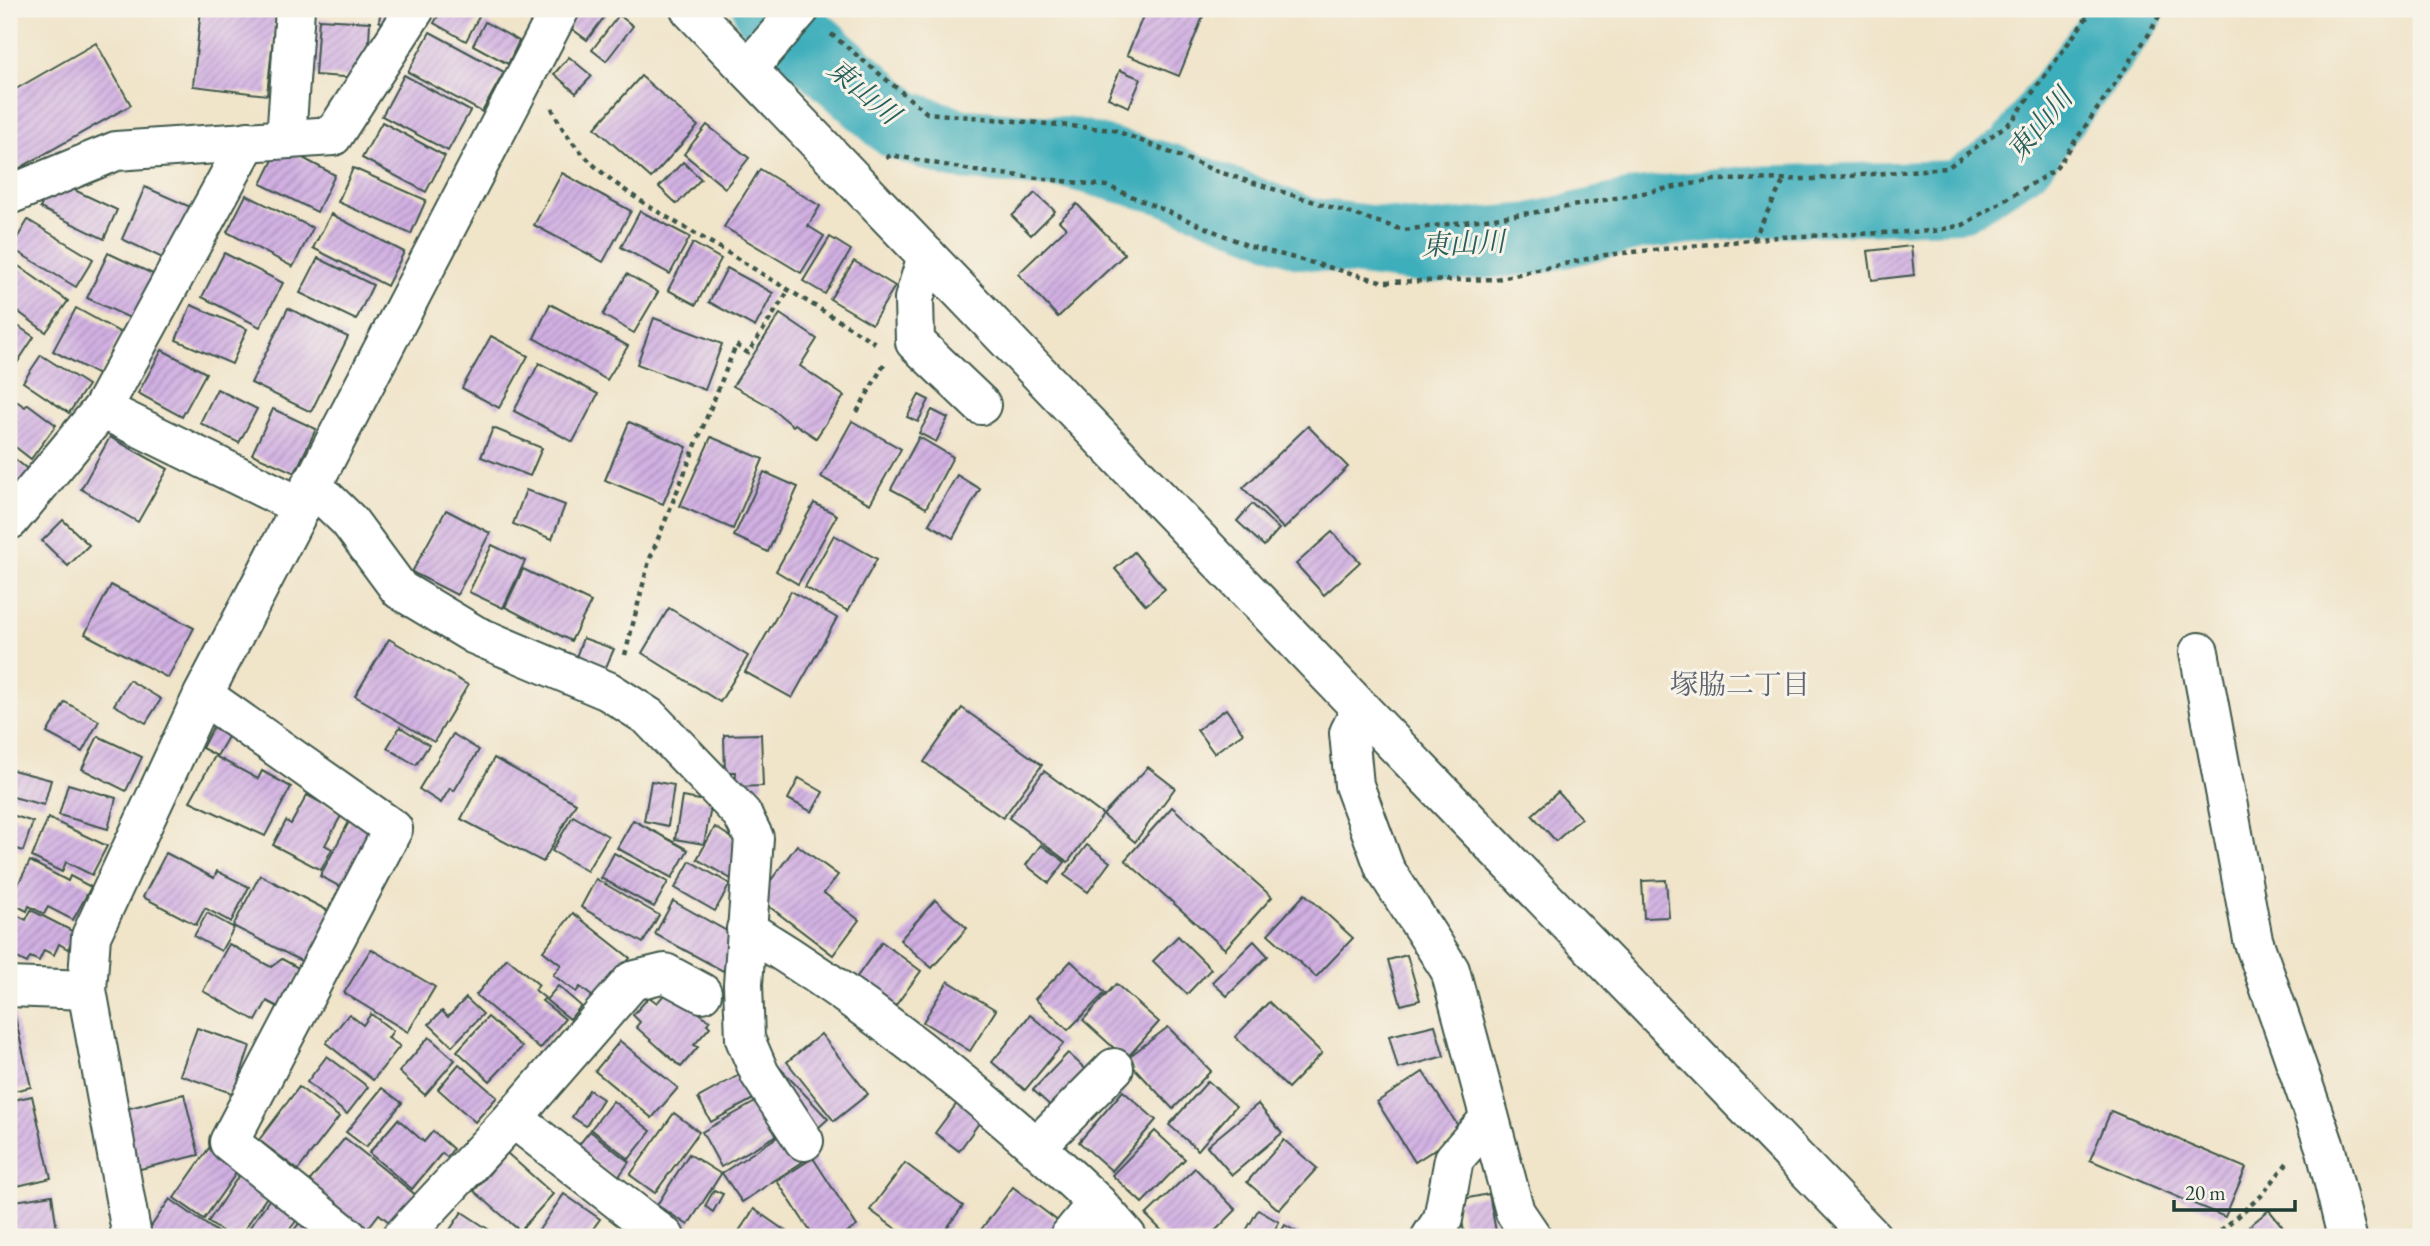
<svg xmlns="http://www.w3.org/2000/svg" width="2430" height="1246" font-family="'EB Garamond','Noto Serif JP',serif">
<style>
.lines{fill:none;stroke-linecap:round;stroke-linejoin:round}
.river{stroke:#3eaebb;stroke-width:72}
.building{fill:url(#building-hatch)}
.minor-casing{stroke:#3e564a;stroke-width:42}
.path{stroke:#3e564a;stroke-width:4.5;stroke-dasharray:5 5;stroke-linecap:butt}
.minor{stroke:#fff;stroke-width:38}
.labels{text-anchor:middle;stroke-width:6;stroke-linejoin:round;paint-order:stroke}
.water-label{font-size:28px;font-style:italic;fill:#285f5c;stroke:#f7f3e8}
.neighbourhood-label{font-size:28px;fill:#5e6571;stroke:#f7f3e8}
</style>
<defs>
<pattern id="building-hatch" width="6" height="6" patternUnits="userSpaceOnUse" patternTransform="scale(1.75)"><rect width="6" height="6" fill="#d2b0e3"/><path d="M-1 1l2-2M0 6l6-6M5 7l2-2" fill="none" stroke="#aa90b9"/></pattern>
</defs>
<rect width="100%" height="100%" fill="#f7f3e8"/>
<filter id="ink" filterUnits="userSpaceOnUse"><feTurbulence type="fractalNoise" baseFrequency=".0143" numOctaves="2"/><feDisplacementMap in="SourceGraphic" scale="14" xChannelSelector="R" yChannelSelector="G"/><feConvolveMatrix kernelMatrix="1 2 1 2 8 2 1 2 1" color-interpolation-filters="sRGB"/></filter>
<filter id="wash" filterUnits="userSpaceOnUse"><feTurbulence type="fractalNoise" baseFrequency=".00686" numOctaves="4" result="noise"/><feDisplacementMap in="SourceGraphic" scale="28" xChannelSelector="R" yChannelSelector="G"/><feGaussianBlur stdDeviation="1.57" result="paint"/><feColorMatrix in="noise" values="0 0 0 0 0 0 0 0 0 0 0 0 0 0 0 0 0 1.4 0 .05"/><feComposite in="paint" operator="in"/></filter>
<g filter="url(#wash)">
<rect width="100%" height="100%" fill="#f0e4c9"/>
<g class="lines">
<polyline class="river" points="769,9 899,124 958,144 1074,154 1166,179 1304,233 1426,248 1532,239 1638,214 1747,202 1959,196 2019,157 2129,9"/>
</g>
<g id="blocks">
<g class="building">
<polygon points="201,9 276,9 267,95 193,86"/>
<polygon points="381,9 401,9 390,28 379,21"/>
<polygon points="442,9 483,9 466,41 434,23"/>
<polygon points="581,9 610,9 587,40 568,26"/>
<polygon points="1146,9 1206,9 1179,76 1127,55"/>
<polygon points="619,15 633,26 606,61 592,50"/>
<polygon points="319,19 370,22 368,63 359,78 315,75"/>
<polygon points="485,22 519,41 508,64 473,45"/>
<polygon points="430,32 504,72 482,112 408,72"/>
<polygon points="96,43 131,105 9,174 9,93"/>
<polygon points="569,57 592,76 576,93 554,74"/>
<polygon points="1120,70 1141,79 1129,107 1108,98"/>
<polygon points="404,75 470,111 448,151 382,116"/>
<polygon points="641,76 698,126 651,178 595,128"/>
<polygon points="382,122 445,156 426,192 362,158"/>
<polygon points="707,125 749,158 725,188 684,154"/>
<polygon points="280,146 335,175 317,212 261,184"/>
<polygon points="683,162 701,179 677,204 659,187"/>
<polygon points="353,168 426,200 411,234 338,202"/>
<polygon points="760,169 820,206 808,226 824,236 801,273 724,227"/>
<polygon points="562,173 631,211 603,262 534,225"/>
<polygon points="53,180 117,210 104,239 40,208"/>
<polygon points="145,187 195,209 171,262 122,239"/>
<polygon points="1035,193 1055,211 1031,235 1012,216"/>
<polygon points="246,195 313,228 293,267 227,232"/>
<polygon points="1077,204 1125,254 1058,317 1018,274 1066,228 1059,221"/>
<polygon points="640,211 690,237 670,274 621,247"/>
<polygon points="331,214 404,252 387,286 313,248"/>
<polygon points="28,220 93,259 76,287 11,248"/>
<polygon points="830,237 851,250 825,294 803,281"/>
<polygon points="693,243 721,259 696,305 668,290"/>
<polygon points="1911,246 1914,275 1872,280 1868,251"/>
<polygon points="108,253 155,275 134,320 87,298"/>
<polygon points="224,253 283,283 260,327 202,297"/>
<polygon points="318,258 373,285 356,320 300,293"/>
<polygon points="10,260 68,301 46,332 9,305"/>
<polygon points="854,261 895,286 872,324 830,299"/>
<polygon points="727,268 773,293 755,327 709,302"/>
<polygon points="627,274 658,292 634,333 603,315"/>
<polygon points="550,304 628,346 607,380 534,338"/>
<polygon points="191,305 247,329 232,364 176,340"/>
<polygon points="76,308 121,333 99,375 53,351"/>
<polygon points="288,308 348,337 311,412 251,383"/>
<polygon points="780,314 817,339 800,366 844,396 816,438 795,424 793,426 769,406 733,386"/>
<polygon points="654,318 722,344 705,390 637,364"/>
<polygon points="9,320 34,337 15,366 9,362"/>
<polygon points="491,336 528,356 499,408 462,388"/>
<polygon points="162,350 206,373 182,417 138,393"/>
<polygon points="41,355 88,385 69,413 23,382"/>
<polygon points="539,363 598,394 573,442 514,411"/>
<polygon points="217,389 257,409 239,443 200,423"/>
<polygon points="919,395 929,400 918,422 907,417"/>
<polygon points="12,398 25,407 28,404 56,425 31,459 9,442 9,402"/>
<polygon points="273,409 316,429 295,473 252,454"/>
<polygon points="932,410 948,418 936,442 919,433"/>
<polygon points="852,421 901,449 870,504 821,477"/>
<polygon points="629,422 687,447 663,504 605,480"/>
<polygon points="1308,426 1348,467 1284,529 1243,488"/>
<polygon points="493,428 542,448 530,476 481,457"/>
<polygon points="110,437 168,469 138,522 81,489"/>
<polygon points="711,437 763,459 733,529 680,506"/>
<polygon points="919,437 953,457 926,508 891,489"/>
<polygon points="9,454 32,473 9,501"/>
<polygon points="764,472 798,487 768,552 734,536"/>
<polygon points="957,475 980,489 953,538 929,524"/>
<polygon points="526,490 565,505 552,539 513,524"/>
<polygon points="814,503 837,515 798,584 776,571"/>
<polygon points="1252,504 1279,529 1264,546 1237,521"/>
<polygon points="446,510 490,533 457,595 412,572"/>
<polygon points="63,520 89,545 68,566 42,541"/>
<polygon points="1332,532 1360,562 1324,595 1296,564"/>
<polygon points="834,535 877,559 848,611 805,587"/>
<polygon points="492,545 525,561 503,608 469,592"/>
<polygon points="1134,552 1165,589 1146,605 1115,569"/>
<polygon points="523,569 591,602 571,641 505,607"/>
<polygon points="111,585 194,628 168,678 85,634"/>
<polygon points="791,591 837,618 792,698 745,672"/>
<polygon points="669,608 748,656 720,702 642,653"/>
<polygon points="583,638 614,649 603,674 574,663"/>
<polygon points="389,639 468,685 434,742 355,696"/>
<polygon points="129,680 161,699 146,723 114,705"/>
<polygon points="65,702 99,721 82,752 47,733"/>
<polygon points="962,708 1042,765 1003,818 924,762"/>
<polygon points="1226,709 1243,733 1214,753 1197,730"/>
<polygon points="213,727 229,735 217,756 202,748"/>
<polygon points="400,727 429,745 416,765 387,748"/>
<polygon points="453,734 479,750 454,791 450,788 441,803 419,789"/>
<polygon points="761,734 763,786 735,787 736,772 725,772 724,735"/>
<polygon points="98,736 142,757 126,791 82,769"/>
<polygon points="215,756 258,779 262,771 291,787 265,836 190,801"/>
<polygon points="494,758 576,803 543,862 461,819"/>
<polygon points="1148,767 1175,788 1135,842 1103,815"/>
<polygon points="9,769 51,780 44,805 9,796"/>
<polygon points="1044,771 1103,815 1068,862 1009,818"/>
<polygon points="799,778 823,792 812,812 788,799"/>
<polygon points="651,781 674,785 668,826 644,821"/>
<polygon points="68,784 116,798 108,829 59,815"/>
<polygon points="1558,792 1581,818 1556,841 1532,815"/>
<polygon points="307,795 342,814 325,845 332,849 321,870 273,845 286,821 291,824"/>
<polygon points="682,797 712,802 704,844 675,839"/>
<polygon points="1172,807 1272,897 1225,949 1125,860"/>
<polygon points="9,814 33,822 23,851 9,846"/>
<polygon points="573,816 608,836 587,871 552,851"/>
<polygon points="48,818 107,846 92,875 66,862 62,872 32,857"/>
<polygon points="350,820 378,834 348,891 320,876"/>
<polygon points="633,820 688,850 672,878 617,848"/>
<polygon points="715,827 746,847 733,880 697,859"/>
<polygon points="797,845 838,875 824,893 859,920 833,955 758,898"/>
<polygon points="1041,845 1065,862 1049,883 1026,865"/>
<polygon points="1087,845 1110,862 1088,892 1064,875"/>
<polygon points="166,853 214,878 217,871 249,887 231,922 205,908 196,925 143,897"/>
<polygon points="614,853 668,882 654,907 601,878"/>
<polygon points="30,861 68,881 70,876 91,887 73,920 48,907 44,914 29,906 27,911 9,902"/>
<polygon points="690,861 730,884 715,911 675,888"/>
<polygon points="260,875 334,914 307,964 233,926"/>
<polygon points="596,879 659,915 643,943 581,907"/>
<polygon points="1666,880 1669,917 1644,918 1642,881"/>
<polygon points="1305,894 1353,938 1316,977 1268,934"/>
<polygon points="935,900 967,928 932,968 900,940"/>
<polygon points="673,901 741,939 723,971 655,934"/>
<polygon points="31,910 76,933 68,949 59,944 54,955 44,950 39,961 30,957 27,963 9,954 9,911 26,920"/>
<polygon points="207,913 234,928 221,951 194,936"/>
<polygon points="573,913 630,958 597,1000 580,987 576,992 553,975 561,965 543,951"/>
<polygon points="1178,936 1211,969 1187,994 1153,961"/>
<polygon points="1254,941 1268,956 1227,996 1212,982"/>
<polygon points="882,942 921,971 890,1013 851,985"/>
<polygon points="229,944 271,967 282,959 302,970 280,1008 267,1001 256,1021 203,991"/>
<polygon points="371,949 435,987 408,1032 344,993"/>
<polygon points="1407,955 1420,1000 1401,1005 1388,960"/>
<polygon points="507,958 539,985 535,990 545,998 542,1001 565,1019 540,1049 476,995"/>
<polygon points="1071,961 1105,993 1068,1030 1035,999"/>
<polygon points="948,981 996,1010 970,1051 923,1022"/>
<polygon points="1116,984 1159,1022 1126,1059 1083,1020"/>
<polygon points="558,986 581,1006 570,1019 546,1000"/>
<polygon points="668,990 710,1021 707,1024 710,1027 694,1045 698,1047 681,1067 636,1027 640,1022 633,1015 649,997 657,1003"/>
<polygon points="466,998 483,1014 452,1046 429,1024 442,1011 448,1017"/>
<polygon points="1269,1002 1322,1053 1288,1088 1235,1037"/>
<polygon points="14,1012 31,1087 9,1092 9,1013"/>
<polygon points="349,1014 363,1025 371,1014 393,1031 388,1038 400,1046 373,1080 326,1043"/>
<polygon points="1030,1015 1064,1043 1025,1090 992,1062"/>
<polygon points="488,1017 522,1047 490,1081 457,1051"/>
<polygon points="1435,1025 1444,1056 1398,1069 1389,1036"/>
<polygon points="1168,1027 1211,1071 1173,1109 1126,1059"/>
<polygon points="197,1028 250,1046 234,1094 180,1075"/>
<polygon points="821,1034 868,1094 834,1121 787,1062"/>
<polygon points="429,1037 455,1060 425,1095 399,1072"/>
<polygon points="620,1041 678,1088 652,1118 595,1071"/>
<polygon points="1068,1053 1090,1073 1055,1110 1033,1090"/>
<polygon points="327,1056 368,1087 347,1114 307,1082"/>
<polygon points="459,1064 497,1097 475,1122 438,1089"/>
<polygon points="778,1066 828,1119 817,1129 767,1077"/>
<polygon points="1423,1072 1462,1132 1415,1162 1377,1102"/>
<polygon points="741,1074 755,1098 711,1122 698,1098"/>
<polygon points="1208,1081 1236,1106 1198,1150 1169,1125"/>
<polygon points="299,1087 339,1117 298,1170 259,1140"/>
<polygon points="382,1088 402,1103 366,1147 346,1132"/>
<polygon points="589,1090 603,1099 586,1126 572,1117"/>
<polygon points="1123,1091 1156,1120 1112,1171 1079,1142"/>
<polygon points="184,1094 199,1155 136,1170 122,1110"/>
<polygon points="32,1096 51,1178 9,1188 9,1101"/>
<polygon points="961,1098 984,1116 959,1151 935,1133"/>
<polygon points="759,1100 779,1134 721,1167 702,1132"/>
<polygon points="613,1101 651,1131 629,1159 591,1129"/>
<polygon points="1258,1104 1282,1133 1232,1175 1207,1146"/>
<polygon points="2111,1111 2246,1168 2225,1217 2090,1160"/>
<polygon points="674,1113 699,1132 655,1193 630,1175"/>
<polygon points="398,1119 424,1142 433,1131 453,1149 447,1157 442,1153 412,1189 369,1153"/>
<polygon points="791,1128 810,1157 742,1202 722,1173"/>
<polygon points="590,1131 629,1162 617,1179 577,1147"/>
<polygon points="1155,1131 1185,1159 1142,1203 1112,1175"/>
<polygon points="345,1138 417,1196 393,1225 379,1214 365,1232 307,1184"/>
<polygon points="1284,1140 1317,1168 1279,1210 1247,1182"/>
<polygon points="209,1148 239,1169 204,1219 174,1198"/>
<polygon points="507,1153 553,1194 520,1231 474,1191"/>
<polygon points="689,1154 721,1174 688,1225 657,1205"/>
<polygon points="813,1158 857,1226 839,1237 814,1237 777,1181"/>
<polygon points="905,1163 963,1206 940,1237 907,1237 870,1210"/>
<polygon points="1195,1168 1236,1210 1209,1237 1168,1237 1146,1215"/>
<polygon points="242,1171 271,1191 239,1237 230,1237 208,1222"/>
<polygon points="1013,1187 1059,1222 1048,1237 977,1235"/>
<polygon points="714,1190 723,1194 713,1212 705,1206"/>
<polygon points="274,1193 302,1213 284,1237 243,1237"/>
<polygon points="564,1194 600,1219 587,1237 534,1237"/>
<polygon points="1489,1194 1497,1237 1465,1237 1458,1200"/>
<polygon points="52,1195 58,1237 9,1237 9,1202"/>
<polygon points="170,1199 224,1237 157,1237 148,1231"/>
<polygon points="754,1209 794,1237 735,1237"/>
<polygon points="1258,1210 1279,1222 1270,1237 1251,1237 1244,1234"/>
<polygon points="2269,1210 2291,1237 2236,1237"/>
<polygon points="462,1212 500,1237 445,1237"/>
<polygon points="300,1222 321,1237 289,1237"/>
<polygon points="1285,1225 1305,1237 1278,1237"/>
<polygon points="950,1230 960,1237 944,1237"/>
</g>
</g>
</g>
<g filter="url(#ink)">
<use href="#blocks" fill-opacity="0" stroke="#3e564a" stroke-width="2"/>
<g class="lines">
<defs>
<g id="minor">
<polyline points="690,9 1361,709 1872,1237"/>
<polyline points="748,69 800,9"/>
<polyline points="286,139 295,9"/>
<polyline points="9,195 116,151 333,136 415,9"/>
<polyline points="927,256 914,299 915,342 981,405"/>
<polyline points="102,409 300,506"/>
<polyline points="311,484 349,521 400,590 475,635 608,691 649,717 742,814 754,838 743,984 745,1039 760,1074 804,1141"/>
<polyline points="10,520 102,409 248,141"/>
<polyline points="2199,652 2253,940 2326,1150 2347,1237"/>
<polyline points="203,695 393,829 229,1142 348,1237"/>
<polyline points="1361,709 1349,733 1354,785 1385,869 1450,970 1515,1212 1532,1237"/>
<path d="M746 929C873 1006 990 1101 1097 1203L1069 1237"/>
<polyline points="9,987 87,990"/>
<polyline points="513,1118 665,1237"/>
<polyline points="1037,1146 1114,1068"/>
<polyline points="1097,1203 1127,1237"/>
<polyline points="132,1237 87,990 91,936 203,695 560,9"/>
<polyline points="402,1237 513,1118 632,981 665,973 702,993"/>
<polyline points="1431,1237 1443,1219 1454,1159 1489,1119"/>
</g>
</defs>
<use href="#minor" class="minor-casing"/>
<g class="path">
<polyline points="831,34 927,113 1114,130 1216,171 1404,230 1545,211 1713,180 1813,179 1947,168 2012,121 2093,9"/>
<path d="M552 108C582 178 668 216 730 254 778 284 827 313 875 343"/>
<polyline points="886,158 891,155 976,171 1107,186 1249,246 1384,282 1496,279 1605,255 1778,237 1934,231 1963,225 2055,170 2149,34 2163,9"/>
<polyline points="1753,240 1784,180"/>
<polyline points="857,412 884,364"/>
<polyline points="625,655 649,561 736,345 748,353 789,290"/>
<polyline points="2213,1237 2261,1196 2287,1163"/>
</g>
<use href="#minor" class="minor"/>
</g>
</g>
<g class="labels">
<g class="water-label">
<text transform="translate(864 91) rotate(40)" y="10">東山川</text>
<text transform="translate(2039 124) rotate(-50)" y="10">東山川</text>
<text transform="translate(1463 243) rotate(-3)" y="10">東山川</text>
</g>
<g class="neighbourhood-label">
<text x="1740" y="694">塚脇二丁目</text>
</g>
</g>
<rect width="2430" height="1246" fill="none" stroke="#f7f3e8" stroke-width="35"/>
<path d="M2174 1200v10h121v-10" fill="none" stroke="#1f3d34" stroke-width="3.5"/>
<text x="2185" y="1200" font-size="21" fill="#1f3d34" stroke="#f7f3e8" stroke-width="5" paint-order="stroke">20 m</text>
</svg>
